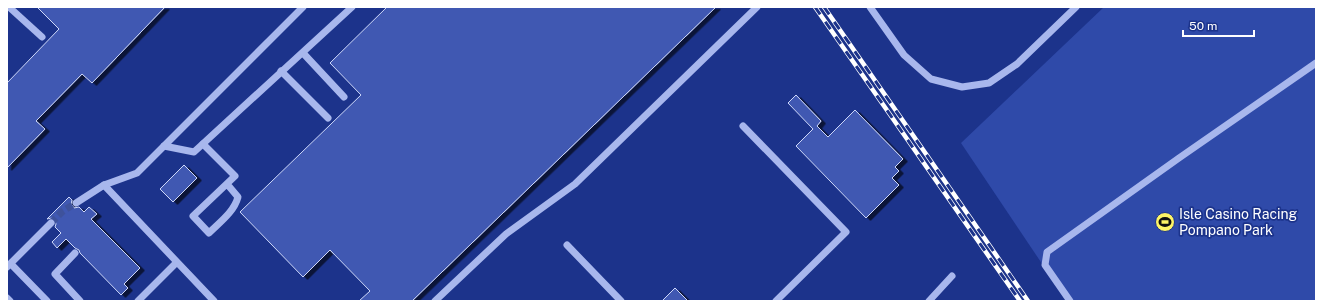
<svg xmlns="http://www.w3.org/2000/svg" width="1323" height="308" font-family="'Public Sans',sans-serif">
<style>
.green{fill:#2f4aa9}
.building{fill:#4058b2;stroke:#cdd7f9;filter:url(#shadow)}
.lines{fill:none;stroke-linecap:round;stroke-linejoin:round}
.minor-tunnel{stroke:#3e529c;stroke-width:7;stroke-dasharray:7 3.5;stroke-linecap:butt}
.minor{stroke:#a8b7ed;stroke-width:7}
.rail-casing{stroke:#fff;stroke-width:4.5}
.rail{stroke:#1c338b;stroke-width:3;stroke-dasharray:9;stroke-linecap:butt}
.labels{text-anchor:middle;stroke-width:3.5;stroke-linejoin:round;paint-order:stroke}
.poi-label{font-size:14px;fill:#fff;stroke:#1c338b;text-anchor:start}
</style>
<defs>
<filter id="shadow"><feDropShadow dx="4.5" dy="2.5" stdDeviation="0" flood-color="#0009"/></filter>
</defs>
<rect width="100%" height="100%" fill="#1c338b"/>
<polygon class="green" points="1104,7 1316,7 1316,301 1067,301 961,143"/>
<g class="building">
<polygon points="37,7 165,7 92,83 82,74 36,121 45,129 7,168 7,83 59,29"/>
<polygon points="387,7 716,7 412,301 359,301 370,291 330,250 303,277 240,212 361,95 330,63"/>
<polygon points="796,95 821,121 817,126 828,137 855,110 903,159 895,167 899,171 892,178 899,185 866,218 796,146 813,129 788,103"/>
<polygon points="184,165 197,178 173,202 160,189"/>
<polygon points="69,197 72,200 71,204 74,208 79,207 84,212 89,207 97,214 91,219 140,268 124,284 128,288 121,295 80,253 79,250 75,248 66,239 57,248 52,242 61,233 55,227 56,224 55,220 52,218 47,219"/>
<polygon points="675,288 688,301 662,301"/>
</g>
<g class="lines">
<polyline class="minor-tunnel" points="51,223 63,211 76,203"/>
<g class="minor">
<polyline points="9,7 42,37"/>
<polyline points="870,7 904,55 931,79 962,87 989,83 1017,64 1076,7"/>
<polyline points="303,53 344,97"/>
<polyline points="281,71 328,118"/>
<polyline points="743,126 846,232 776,301"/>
<path d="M203 144 235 176 193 216 209 233C220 222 234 212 238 197L227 184"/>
<polyline points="164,146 194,152 352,7"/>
<polyline points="104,185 214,301"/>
<polyline points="76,203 104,185 137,173 303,7"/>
<polyline points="567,245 621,301"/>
<polyline points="75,253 55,274 80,301"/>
<polyline points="11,264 47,301"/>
<polyline points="7,267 51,223"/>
<polyline points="7,298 10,301"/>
<polyline points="138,301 176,263"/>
<polyline points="435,301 506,234 575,184 757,7"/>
<polyline points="929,301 952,276"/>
<polyline points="1070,301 1045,265 1047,252 1179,158 1316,63"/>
</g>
<defs>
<g id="rail">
<polyline points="815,7 1020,301"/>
<polyline points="824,7 1028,301"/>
</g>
</defs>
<use href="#rail" class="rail-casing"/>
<use href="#rail" class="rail"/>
</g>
<defs>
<symbol id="stadium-disc" viewBox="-11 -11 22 22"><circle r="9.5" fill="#fdf466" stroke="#1c338b"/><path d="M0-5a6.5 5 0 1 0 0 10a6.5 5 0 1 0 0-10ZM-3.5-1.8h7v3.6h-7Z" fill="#111"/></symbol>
</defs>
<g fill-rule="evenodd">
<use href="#stadium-disc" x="1154" y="211" width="22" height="22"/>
</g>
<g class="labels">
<g class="poi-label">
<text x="1179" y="219">Isle Casino Racing<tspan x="1179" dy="16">Pompano Park</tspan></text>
</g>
</g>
<rect width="1323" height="308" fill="none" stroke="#ffffff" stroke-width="16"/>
<path d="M1183 30v6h71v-6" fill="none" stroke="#ffffff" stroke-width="2"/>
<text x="1189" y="30" font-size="12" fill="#ffffff" stroke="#1c338b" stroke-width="3" paint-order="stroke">50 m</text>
</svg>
